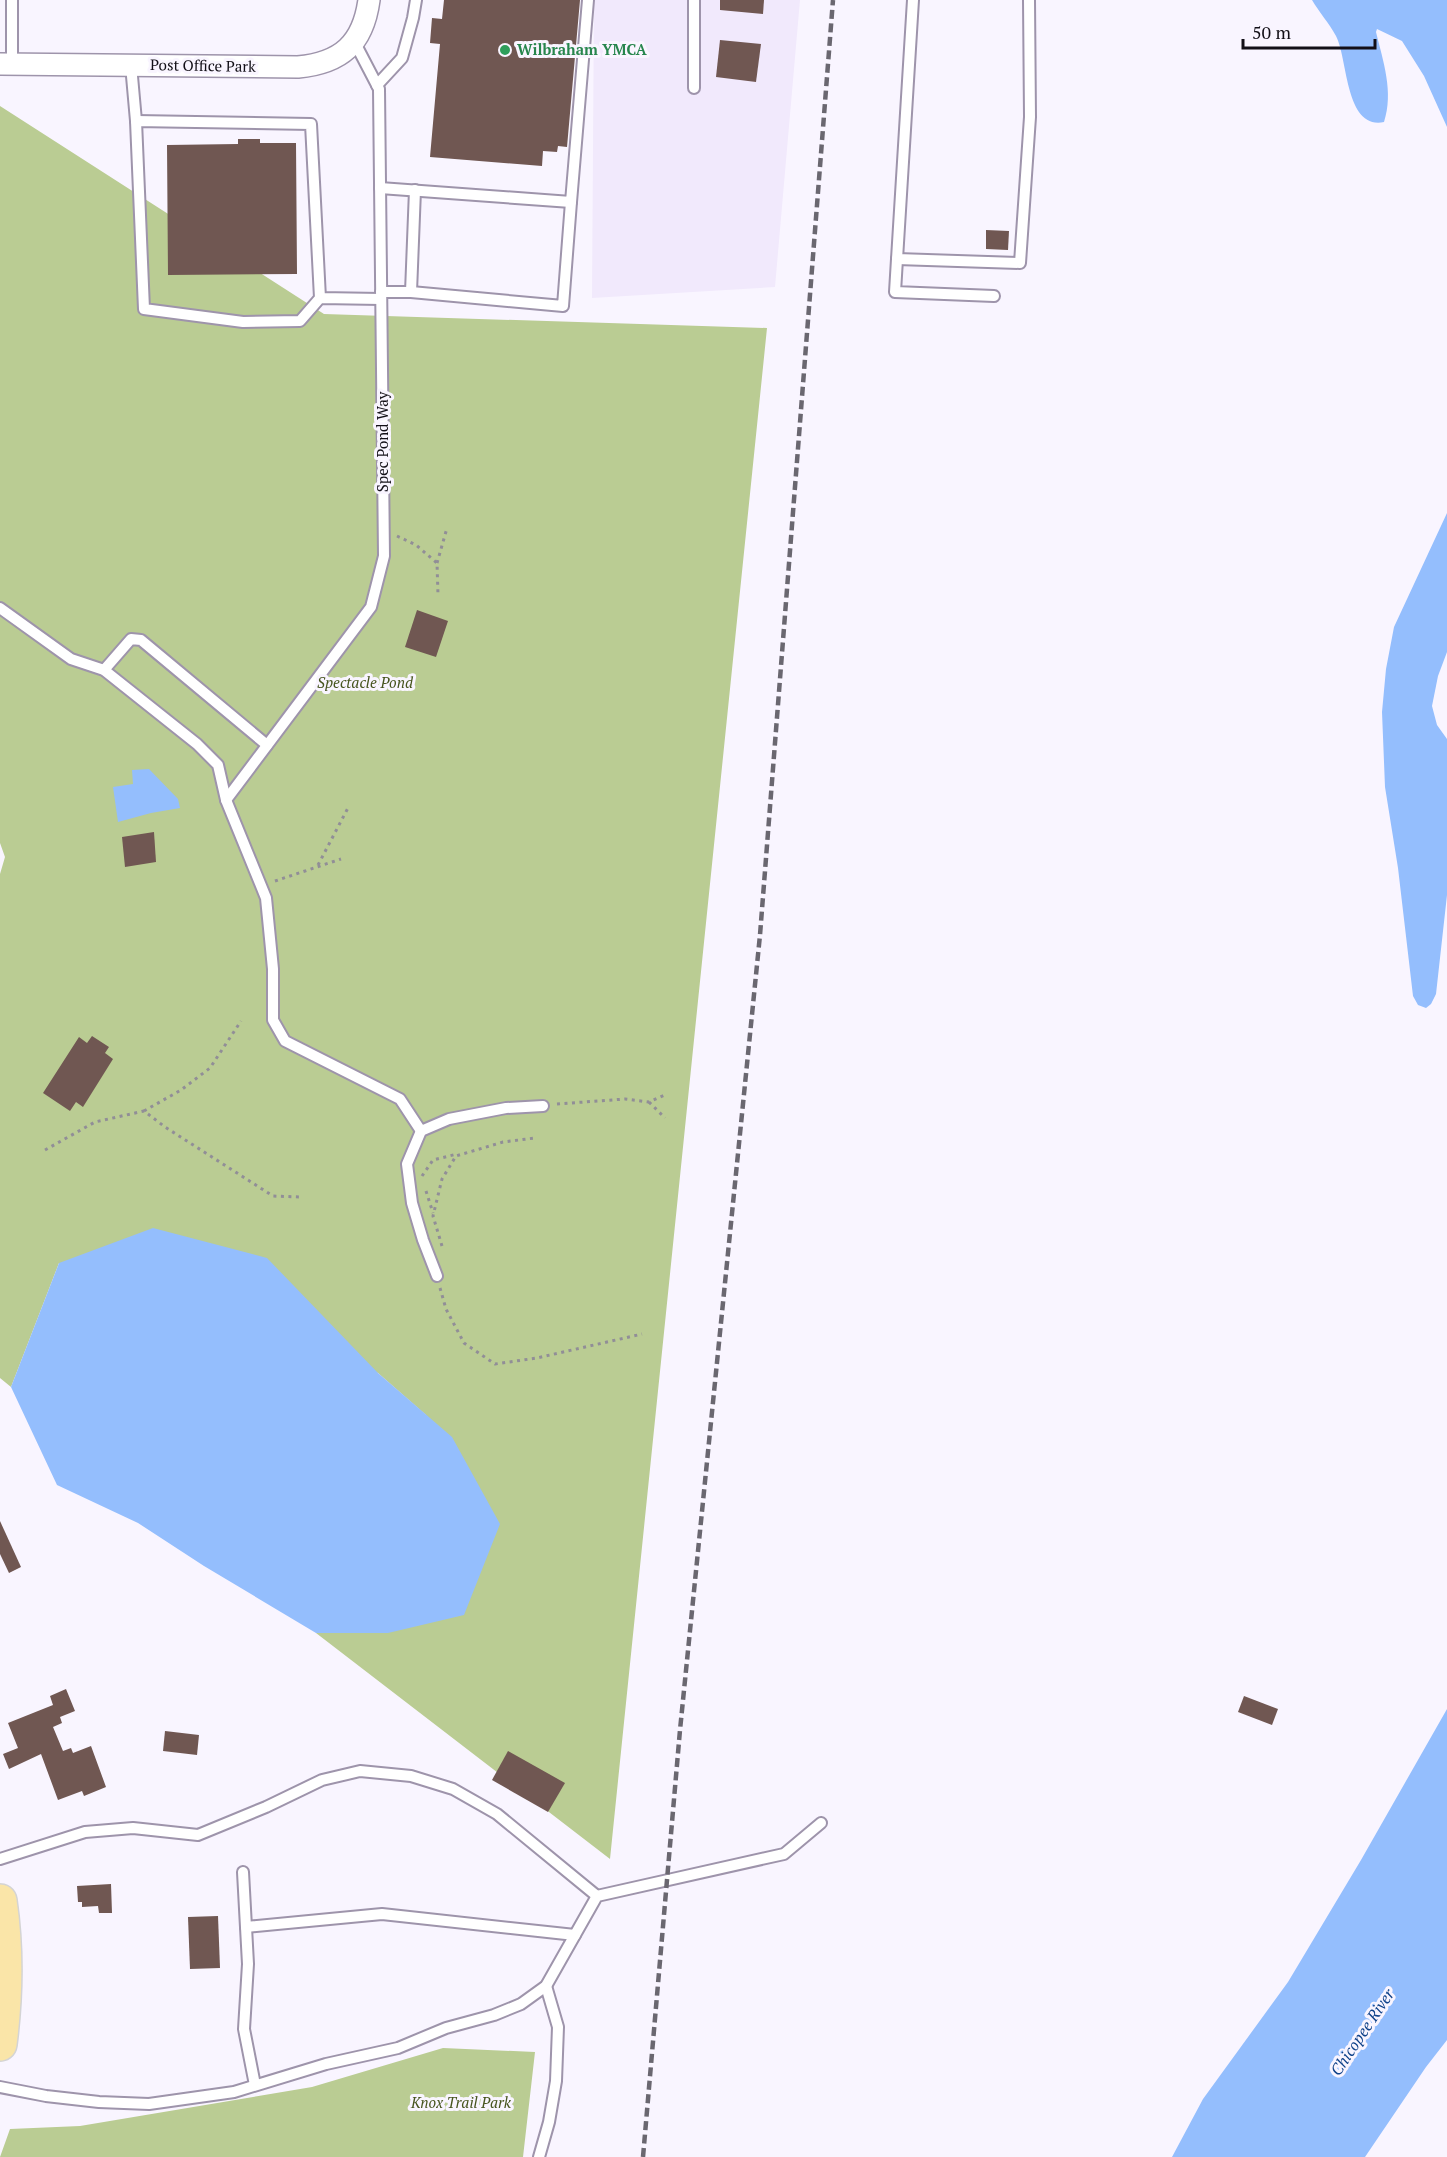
<svg xmlns="http://www.w3.org/2000/svg" width="1447" height="2157" font-family="'PT Serif',serif">
<style>
.built{fill:#f1e9fc}
.green{fill:#bacc93}
.water{fill:#94befd}
.building{fill:#705752}
.lines{fill:none;stroke-linecap:round;stroke-linejoin:round}
.service-casing{stroke:#9e94ab;stroke-width:14}
.minor-casing{stroke:#9e94ab;stroke-width:24}
.primary-casing{stroke:#d4d4d5;stroke-width:36}
.path{stroke:#918e97;stroke-width:3;stroke-dasharray:3 4.5;stroke-linecap:butt}
.service{stroke:#fff;stroke-width:10}
.minor{stroke:#fff;stroke-width:21}
.primary{stroke:#fae5a8;stroke-width:33}
.rail{stroke:#6a6770;stroke-width:4.5;stroke-dasharray:9 4.5;stroke-linecap:butt}
.leisure-dot{fill:#2e9e5b;stroke:#f9f5ff;stroke-width:2}
.labels{text-anchor:middle;stroke-width:6;stroke-linejoin:round;paint-order:stroke}
.leisure-label{font-size:15px;font-weight:bold;fill:#27864d;stroke:#f9f5ff;text-anchor:start}
.street-label{font-size:15px;fill:#120f17;stroke:#f9f5ff}
.park-label{font-size:15px;font-style:italic;fill:#46541e;stroke:#f9f5ff}
.water-label{font-size:16px;font-style:italic;fill:#0f428a;stroke:#f9f5ff}
</style>
<rect width="100%" height="100%" fill="#f9f5ff"/>
<polygon class="built" points="594,0 800,0 775,287 592,298"/>
<g class="green">
<polygon points="0,106 324,314 767,328 610,1859 316,1633 464,1614 426,1415 378,1373 59,1263 11,1387 0,1378 0,874 5,857 0,843"/>
<polygon points="443,2048 535,2052 523,2157 0,2157 10,2129 80,2126 312,2087"/>
</g>
<g class="water">
<path d="M1312 0H1447V127L1424 76 1402 41 1377 29 1376 32C1383 61 1394 92 1384 122 1345 130 1348 59 1336 36 1329 23 1319 12 1312 0Z"/>
<polygon points="1447,513 1447,652 1438,676 1432,706 1437,725 1447,739 1447,895 1436,994 1431,1004 1426,1008 1418,1005 1413,996 1398,868 1385,787 1382,712 1386,669 1394,627"/>
<polygon points="149,769 178,799 180,808 151,813 118,822 113,787 133,784 132,770"/>
<polygon points="153,1228 267,1258 378,1373 452,1437 500,1524 464,1615 388,1633 316,1633 204,1566 138,1523 57,1485 11,1387 59,1263"/>
<polygon points="1447,1709 1447,2040 1426,2067 1365,2157 1172,2157 1203,2099 1288,1982 1361,1860"/>
</g>
<g class="building">
<polygon points="444,0 580,0 567,147 558,146 557,152 543,151 542,166 430,157 440,44 430,43 432,18 442,19"/>
<polygon points="720,0 764,0 763,14 720,10"/>
<polygon points="720,40 761,44 756,82 716,77"/>
<polygon points="238,139 260,139 260,143 296,143 297,274 168,275 167,145 238,144"/>
<polygon points="986,230 1009,231 1008,250 986,249"/>
<polygon points="417,610 448,621 436,657 405,647"/>
<polygon points="154,832 156,862 125,867 122,837"/>
<polygon points="92,1036 109,1047 105,1053 113,1059 83,1107 76,1102 70,1111 43,1093 79,1037 87,1043"/>
<polygon points="0,1521 21,1567 9,1573 0,1554"/>
<polygon points="66,1689 75,1711 60,1717 62,1723 53,1727 63,1751 71,1748 73,1753 91,1746 106,1787 84,1796 82,1791 58,1800 41,1754 9,1769 3,1754 18,1748 8,1723 53,1705 50,1696"/>
<polygon points="1244,1696 1278,1709 1272,1725 1238,1712"/>
<polygon points="165,1731 199,1735 197,1755 163,1751"/>
<polygon points="508,1751 565,1783 548,1812 492,1780"/>
<polygon points="111,1884 112,1913 99,1913 98,1906 82,1907 82,1902 78,1902 77,1886"/>
<polygon points="218,1916 220,1968 190,1969 188,1917"/>
</g>
<g class="lines">
<defs>
<g id="service">
<polyline points="913,0 897,259 1020,263 1030,117 1029,0"/>
<polyline points="12,64 12,0"/>
<polyline points="131,65 136,121"/>
<polyline points="377,85 402,58 413,18 416,0"/>
<polyline points="694,88 694,0"/>
<polyline points="380,188 571,202 588,0"/>
<polyline points="897,259 895,292 994,296"/>
<polyline points="381,292 411,292 415,190"/>
<polyline points="411,292 563,306 571,202"/>
<polyline points="320,298 300,321 243,322 144,309 136,121 311,124 320,298 381,299"/>
<polyline points="0,608 71,659 104,670 197,744 218,765 226,800 266,898 273,969 273,1020 285,1041 400,1099 421,1131"/>
<polyline points="104,670 131,639 141,640 267,745"/>
<polyline points="226,800 371,607 384,556 379,89 354,41"/>
<polyline points="437,1276 423,1240 412,1203 407,1164 421,1131 449,1119 506,1108 543,1106"/>
<polyline points="0,1859 85,1832 133,1828 198,1835 266,1807 322,1780 360,1771 411,1776 453,1789 497,1814 597,1896"/>
<polyline points="243,1872 248,1964 244,2029 255,2085"/>
<polyline points="246,1927 382,1914 575,1935"/>
<polyline points="0,2087 46,2096 99,2102 149,2104 234,2092 326,2064 398,2048 446,2028 494,2015 521,2004 546,1986 597,1896 784,1854 821,1823"/>
<polyline points="539,2157 549,2122 556,2081 558,2027 546,1986"/>
</g>
<path id="minor" d="M0 64 298 67C341 63 363 44 369 0"/>
<path id="primary" d="M0 1901C7 1949 6 1997 0 2044"/>
</defs>
<use href="#service" class="service-casing"/>
<use href="#minor" class="minor-casing"/>
<use href="#primary" class="primary-casing"/>
<g class="path">
<polyline points="397,536 416,545 437,563 438,595"/>
<polyline points="437,563 447,528"/>
<polyline points="318,865 349,806"/>
<polyline points="275,881 341,859"/>
<polyline points="649,1102 665,1118"/>
<polyline points="557,1104 625,1099 649,1102 667,1094"/>
<polyline points="144,1111 181,1090 210,1068 241,1021"/>
<polyline points="45,1150 95,1122 144,1111 165,1127 273,1196 300,1197"/>
<polyline points="422,1176 433,1160 457,1154"/>
<polyline points="426,1191 433,1213"/>
<polyline points="442,1246 433,1216 442,1179 456,1156 503,1142 535,1138"/>
<polyline points="440,1288 446,1309 464,1343 495,1364 537,1358 642,1334"/>
</g>
<use href="#service" class="service"/>
<use href="#minor" class="minor"/>
<use href="#primary" class="primary"/>
<polyline class="rail" points="643,2157 680,1730 760,935 833,0"/>
</g>
<circle class="leisure-dot" cx="505" cy="50" r="6"/>
<g class="labels">
<g class="leisure-label">
<text x="517" y="55">Wilbraham YMCA</text>
</g>
<g class="street-label">
<text transform="translate(203 66) rotate(1)" y="5">Post Office Park</text>
<text transform="translate(383 442) rotate(-90)" y="5">Spec Pond Way</text>
</g>
<g class="park-label">
<text x="365" y="688">Spectacle Pond</text>
<text x="461" y="2108">Knox Trail Park</text>
</g>
<g class="water-label">
<text transform="translate(1362 2032) rotate(-56)" y="6">Chicopee River</text>
</g>
</g>
<path d="M1243 39v9h132v-9" fill="none" stroke="#120f17" stroke-width="3"/>
<text x="1252" y="39" font-size="18" fill="#120f17" stroke="#f9f5ff" stroke-width="4.5" paint-order="stroke">50 m</text>
</svg>
